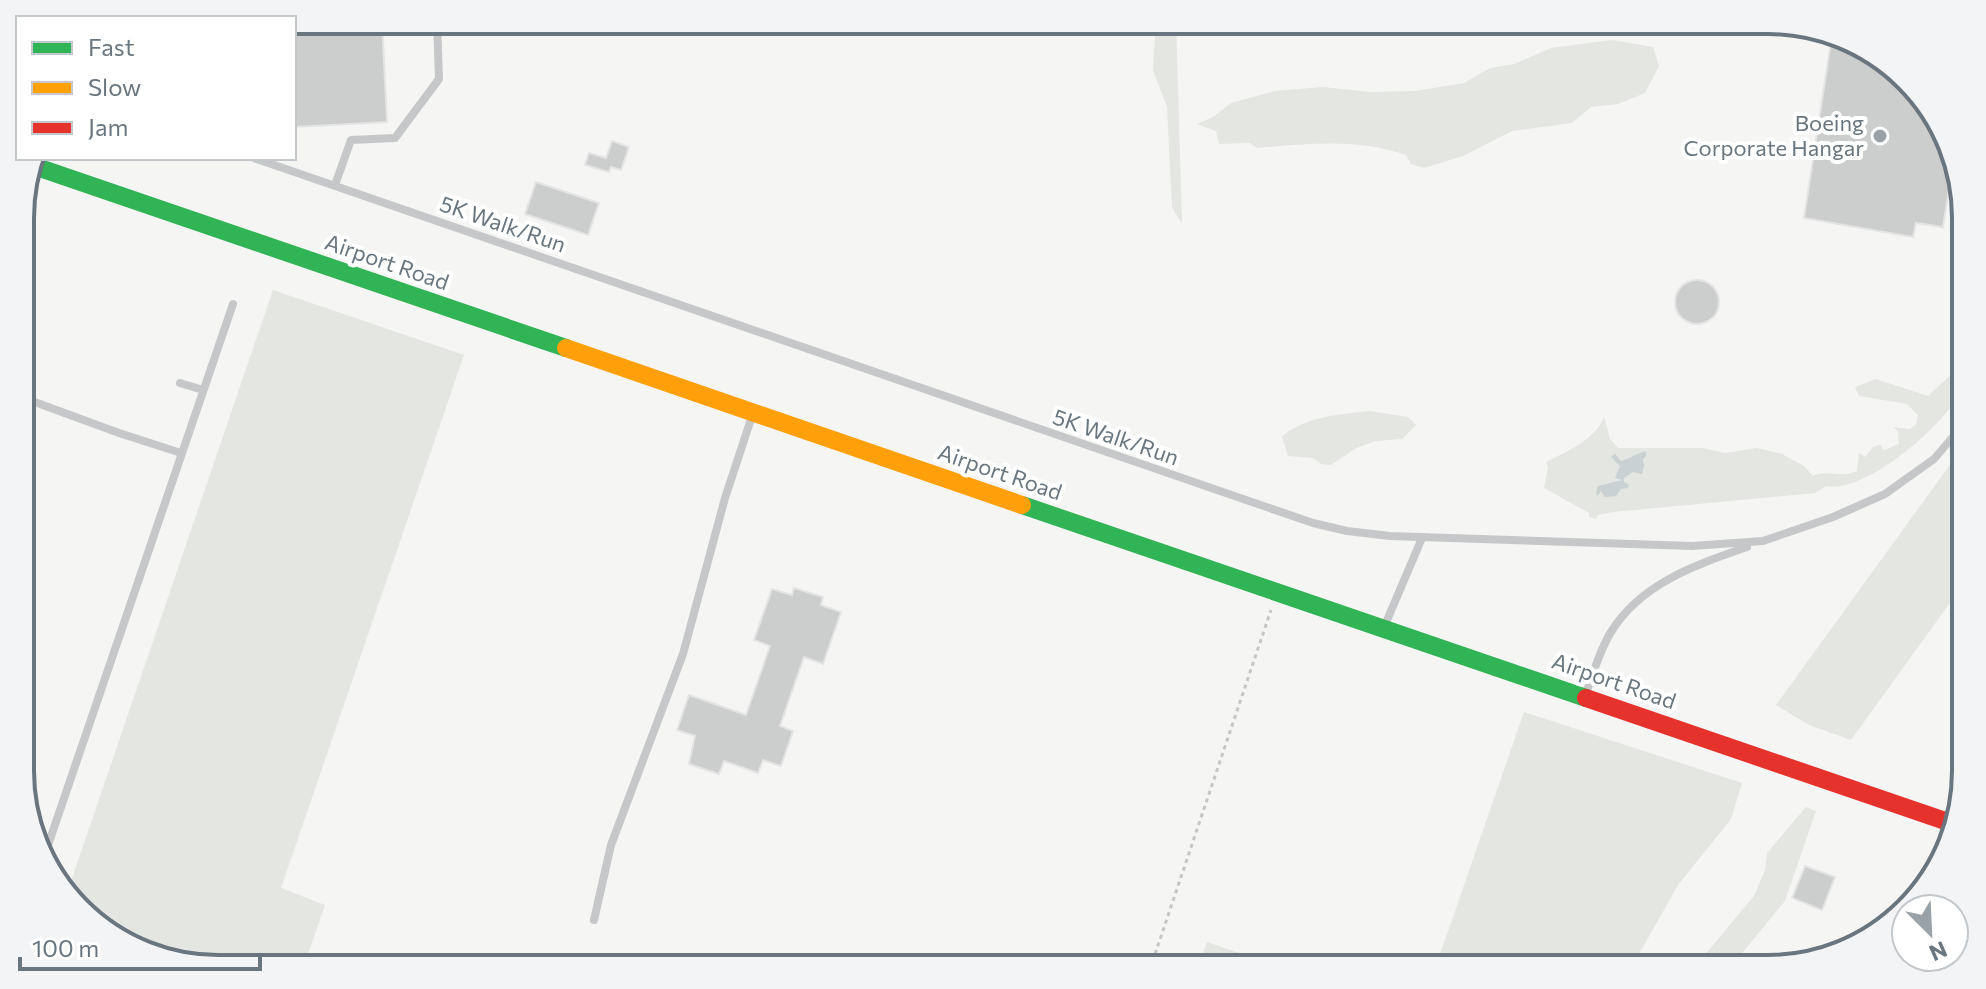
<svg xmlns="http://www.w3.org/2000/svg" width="1986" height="989" font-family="Commissioner,sans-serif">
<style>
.green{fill:#e4e6e2}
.water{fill:#cad1d3}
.building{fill:#cccdcd;stroke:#e4e4e4;stroke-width:2}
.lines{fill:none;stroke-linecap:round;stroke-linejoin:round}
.path{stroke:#c5c5c5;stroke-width:3;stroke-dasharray:4 4;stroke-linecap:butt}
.lane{stroke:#c6c7c8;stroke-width:8}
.fast{stroke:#30b455;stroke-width:18}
.slow{stroke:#ff9f0a;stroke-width:18}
.jam{stroke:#e5322d;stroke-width:18}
.poi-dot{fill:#9aa2a9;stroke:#fff;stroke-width:3}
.labels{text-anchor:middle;stroke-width:8;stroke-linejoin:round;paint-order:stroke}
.poi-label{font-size:22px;fill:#697680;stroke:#fff;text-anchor:end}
.street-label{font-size:22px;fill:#697680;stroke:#fff}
.rim{fill:none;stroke:#697680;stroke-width:4}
</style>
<rect width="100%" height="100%" fill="#f5f5f4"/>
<g class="green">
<polygon points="1156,20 1176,20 1182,224 1172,207 1167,107 1153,70"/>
<path d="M1612 40 1653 47 1659 66 1645 93 1618 104 1591 107 1572 123 1512 131 1463 156 1424 168 1411 164 1406 155C1357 138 1308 144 1257 148L1250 143 1219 144 1216 131 1197 124 1213 117 1231 103 1275 91 1323 87 1370 92 1415 91 1464 83 1490 68 1514 64 1551 48Z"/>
<polygon points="273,290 464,355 281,888 325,905 303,969 218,969 131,949 66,896"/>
<path d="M1965 362C1965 370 1967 380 1964 387 1947 423 1867 494 1826 486L1815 493 1613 512 1598 515 1596 519 1589 517V513L1544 488 1548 467 1546 462C1566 452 1597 439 1604 416L1610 439 1618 448H1703L1725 453 1757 448 1782 454 1804 466 1813 476C1830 469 1839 479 1857 471L1859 453 1865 457 1873 447 1880 445 1884 450 1899 444 1898 432 1894 427 1910 429 1916 424 1918 415 1907 404 1859 396 1855 387 1876 379 1928 396Z"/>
<path d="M1369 411 1408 417 1416 425 1402 439 1376 441 1356 448 1331 465 1321 464 1313 458 1288 456 1282 437C1302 417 1343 414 1369 411Z"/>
<polygon points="1965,444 1965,582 1851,740 1809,725 1776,705"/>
<polygon points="1524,712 1742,783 1731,819 1678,885 1639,954 1635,969 1435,969"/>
<polygon points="1806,807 1816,811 1785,901 1729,969 1693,969 1754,896 1765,870 1767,853"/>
<polygon points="1207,942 1286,969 1198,969"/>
</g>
<path class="water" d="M1646 451V456L1643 459 1644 466 1642 474 1633 472 1624 478V482L1629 485 1628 488 1621 489 1616 496 1605 497 1601 491 1598 496 1596 493 1598 486 1622 480 1615 478 1620 466 1611 457 1615 454 1621 461C1630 459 1636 453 1646 451Z"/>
<g class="building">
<polygon points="294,20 382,20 387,122 294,127"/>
<polygon points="1832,35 1855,40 1932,108 1953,164 1943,227 1916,223 1913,237 1804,218"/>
<polygon points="612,141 629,147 621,170 611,167 609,172 585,165 589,153 606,158"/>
<polygon points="536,182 599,203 588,235 525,214"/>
<circle cx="1697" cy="302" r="22"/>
<polygon points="794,588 823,597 821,605 841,612 823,664 804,657 780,726 793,731 781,766 763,760 758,773 724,761 719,774 689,764 695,736 677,730 689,695 746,715 770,646 754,640 772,589 792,595"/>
<polygon points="1805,866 1835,877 1822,910 1792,898"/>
</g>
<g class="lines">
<polyline class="path" points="1150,969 1271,610"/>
<g class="lane">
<polyline points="254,158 1313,523 1347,531 1390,536 1692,546 1763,541 1833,517 1885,494 1934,459 1965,423"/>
<polyline points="335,185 351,140 395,138 439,79 437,20"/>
<path d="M1965 244C1961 267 1957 285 1965 307"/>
<polyline points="180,383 203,390"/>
<polyline points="21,397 119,433 181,453"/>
<polyline points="1385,625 1422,538"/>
<path d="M1585 696C1593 675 1599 651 1611 632 1641 583 1696 565 1747 547"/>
<polyline points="45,854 233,304"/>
<polyline points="594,920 611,845 683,654 725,498 753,413"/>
</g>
<g class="fast">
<polyline points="31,165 566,348"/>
<polyline points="1022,505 1586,698"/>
</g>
<polyline class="slow" points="566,348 1022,505"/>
<polyline class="jam" points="1586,698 1954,824"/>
</g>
<circle class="poi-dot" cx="1880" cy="136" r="8"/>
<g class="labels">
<g class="poi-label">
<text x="1864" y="131">Boeing<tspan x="1864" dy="25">Corporate Hangar</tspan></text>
</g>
<g class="street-label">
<text transform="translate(503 224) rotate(19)" y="8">5K Walk/Run</text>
<text transform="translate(387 262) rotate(19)" y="8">Airport Road</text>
<text transform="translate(1116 437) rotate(19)" y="8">5K Walk/Run</text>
<text transform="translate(1000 472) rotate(19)" y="8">Airport Road</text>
<text transform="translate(1614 681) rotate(19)" y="8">Airport Road</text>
</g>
</g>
<path d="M0 0H1986V989H0ZM218 34H1768A184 184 0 0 1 1952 218V771A184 184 0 0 1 1768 955H218A184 184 0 0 1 34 771V218A184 184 0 0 1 218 34Z" fill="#f3f4f5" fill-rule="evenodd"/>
<path class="rim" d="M218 34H1768A184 184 0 0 1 1952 218V771A184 184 0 0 1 1768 955H218A184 184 0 0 1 34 771V218A184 184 0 0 1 218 34Z"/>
<rect x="16" y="16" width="280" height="144" fill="#ffffff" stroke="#c3c8cc" stroke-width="2"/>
<rect x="32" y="42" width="40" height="12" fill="#30b455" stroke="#c3c8cc" stroke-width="2"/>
<text x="88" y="56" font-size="24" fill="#697680">Fast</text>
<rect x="32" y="82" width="40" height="12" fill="#ff9f0a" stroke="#c3c8cc" stroke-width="2"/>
<text x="88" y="96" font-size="24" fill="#697680">Slow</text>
<rect x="32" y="122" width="40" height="12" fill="#e5322d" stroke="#c3c8cc" stroke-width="2"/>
<text x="88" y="136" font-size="24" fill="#697680">Jam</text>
<g transform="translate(1930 933) rotate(156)"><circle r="38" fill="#ffffff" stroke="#c3c8cc" stroke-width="2"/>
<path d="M0-6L14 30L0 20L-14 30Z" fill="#9aa2a9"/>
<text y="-12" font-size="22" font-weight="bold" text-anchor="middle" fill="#697680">N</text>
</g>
<path d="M20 957v12h240v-12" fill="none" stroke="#697680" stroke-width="4"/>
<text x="32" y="957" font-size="24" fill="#697680" stroke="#ffffff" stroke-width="6" paint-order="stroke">100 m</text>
</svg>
